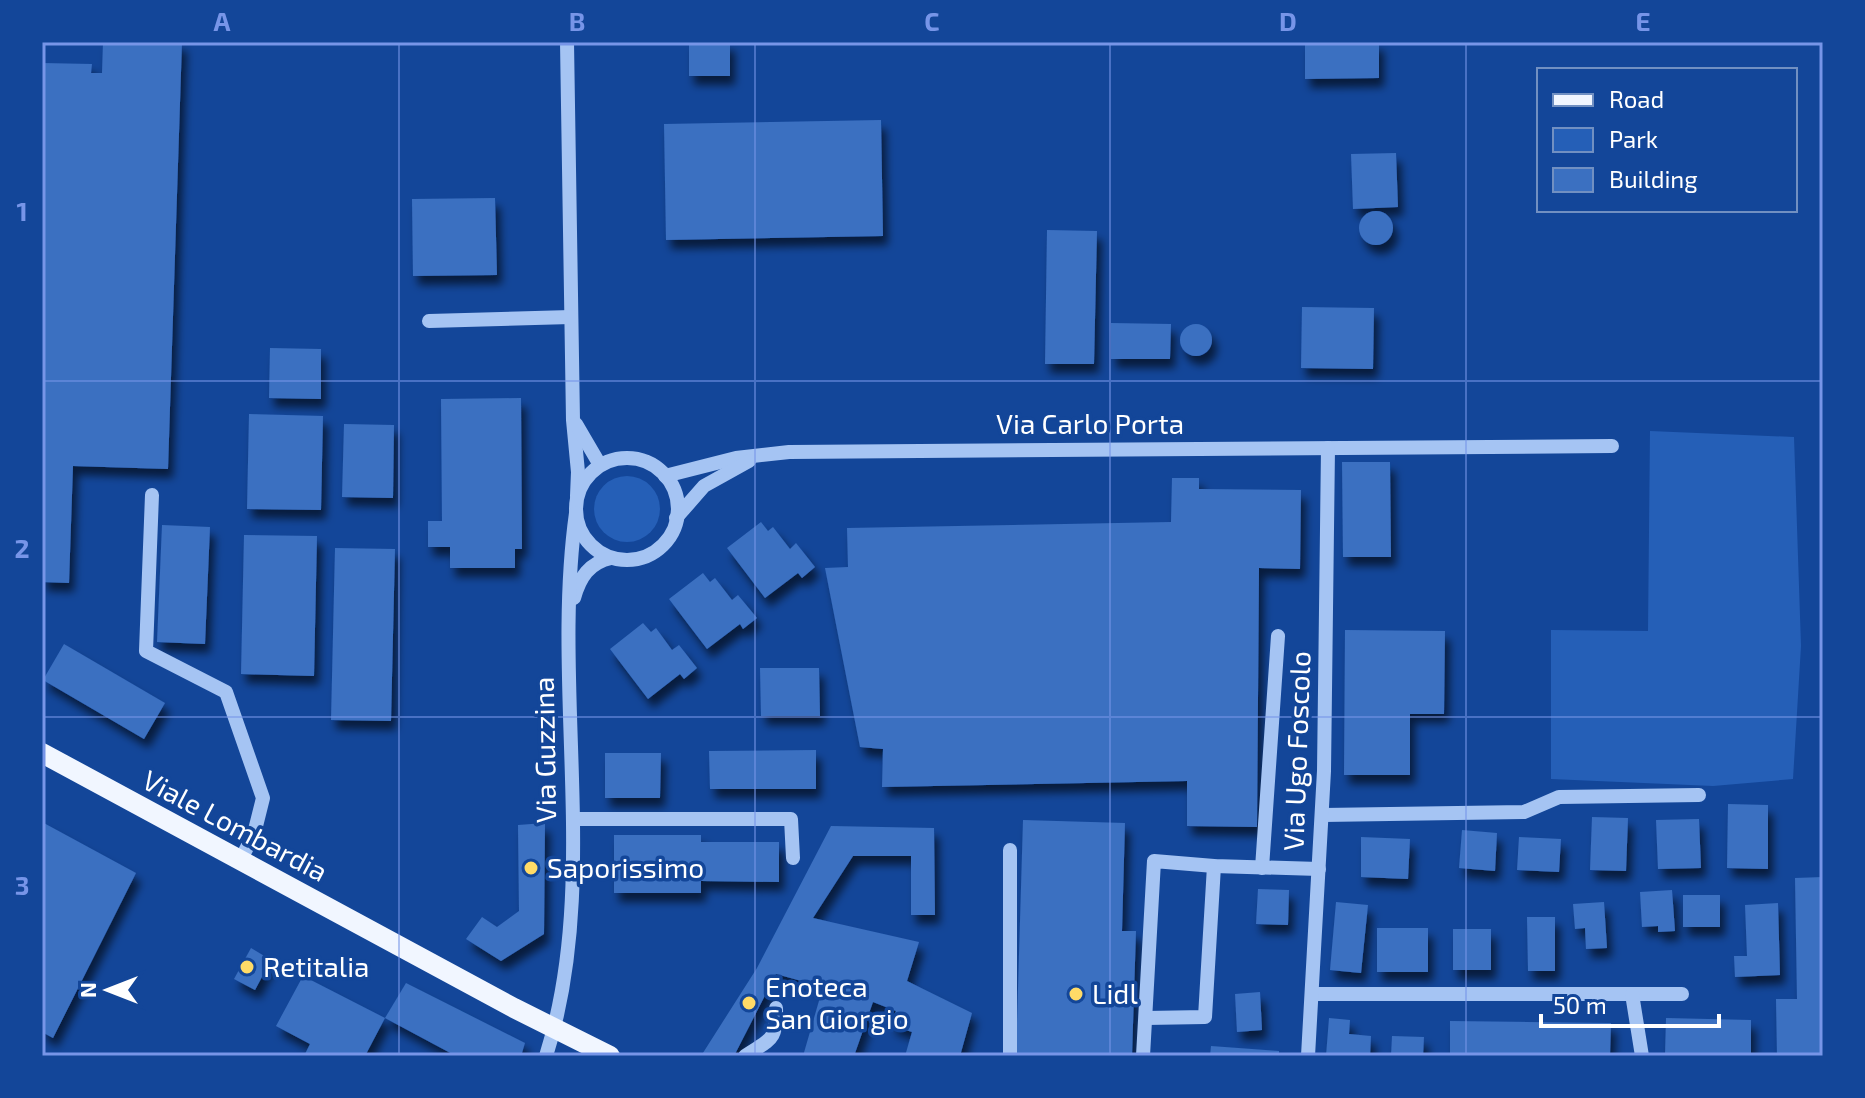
<svg xmlns="http://www.w3.org/2000/svg" width="1865" height="1098" font-family="'Exo 2',sans-serif">
<style>
.green{fill:#255fb7}
.building{fill:#3b70c1;filter:url(#shadow)}
.lines{fill:none;stroke-linecap:round;stroke-linejoin:round}
.minor{stroke:#a5c4f3;stroke-width:14}
.major{stroke:#f1f6ff;stroke-width:20}
.grid{fill:none;stroke:#7795e8;stroke-width:2;stroke-opacity:0.55}
.poi-dot{fill:#ffdb67;stroke:#134699;stroke-width:3}
.labels{text-anchor:middle;stroke-width:7;stroke-linejoin:round;paint-order:stroke}
.street-label{font-size:28px;fill:#fff;stroke:#134699}
.poi-label{font-size:28px;fill:#fff;stroke:#134699;text-anchor:start}
.neatline{fill:none;stroke:#7795e8;stroke-width:3}
.grid-label{font-size:26px;text-anchor:middle;font-weight:bold;fill:#7795e8}
</style>
<defs>
<filter id="shadow"><feDropShadow dx="5" dy="9" stdDeviation="4" flood-color="#0009"/></filter>
</defs>
<rect width="100%" height="100%" fill="#134699"/>
<g class="green">
<polygon points="1650,431 1794,437 1801,646 1793,779 1713,786 1551,779 1551,630 1648,631"/>
<circle cx="627" cy="509" r="33"/>
</g>
<g class="building">
<polygon points="103,42 182,42 168,469 73,466 69,583 42,582 42,63 92,64 91,73 102,73"/>
<rect x="689" y="42" width="41" height="34"/>
<polygon points="1305,42 1379,42 1379,78 1305,79"/>
<polygon points="881,120 883,236 666,240 664,124"/>
<polygon points="1396,153 1398,207 1353,209 1351,154"/>
<polygon points="495,198 497,275 413,276 412,199"/>
<circle cx="1376" cy="228" r="17"/>
<polygon points="1047,230 1097,231 1094,364 1045,364"/>
<polygon points="1302,307 1374,308 1373,369 1301,368"/>
<polygon points="1111,323 1171,324 1170,359 1111,359"/>
<circle cx="1196" cy="340" r="16"/>
<polygon points="270,348 321,349 321,399 269,398"/>
<polygon points="521,398 522,549 515,549 515,568 450,568 450,547 428,547 428,521 442,521 441,399"/>
<polygon points="249,414 323,416 321,510 247,509"/>
<polygon points="344,424 394,425 393,498 342,497"/>
<polygon points="1342,462 1390,462 1391,557 1343,557"/>
<polygon points="1172,478 1199,478 1199,489 1301,490 1300,569 1259,568 1257,827 1187,826 1187,781 882,787 883,749 860,747 825,568 848,567 847,528 1171,522"/>
<polygon points="761,522 768,531 773,527 790,549 796,543 815,567 802,578 798,573 765,598 727,548"/>
<polygon points="162,525 210,527 205,644 157,642"/>
<polygon points="244,535 317,536 314,676 241,674"/>
<polygon points="335,548 395,549 391,721 331,720"/>
<polygon points="703,573 710,582 715,578 732,600 738,595 757,618 743,629 740,624 707,649 669,599"/>
<polygon points="643,623 651,632 656,628 672,650 679,645 697,668 684,679 680,674 648,699 610,649"/>
<polygon points="1345,630 1445,631 1444,714 1410,714 1410,775 1344,775"/>
<polygon points="64,644 165,703 144,739 43,680"/>
<polygon points="760,668 819,668 820,716 761,716"/>
<polygon points="816,750 816,789 710,789 709,751"/>
<polygon points="605,753 661,753 660,798 605,798"/>
<polygon points="1728,804 1768,805 1768,869 1727,868"/>
<polygon points="1592,817 1628,818 1626,871 1590,870"/>
<polygon points="1699,819 1701,868 1658,869 1656,820"/>
<polygon points="1023,820 1125,823 1122,931 1136,931 1132,1056 1016,1056"/>
<polygon points="42,822 136,873 53,1038 42,1032"/>
<polygon points="545,823 544,934 501,961 466,939 482,917 497,927 519,911 518,825"/>
<polygon points="831,826 934,828 935,915 911,915 911,856 853,856 813,918 919,942 907,981 972,1013 960,1056 905,1056 912,1032 890,1025 896,1011 873,1002 854,1056 803,1056 823,987 776,974 734,1056 701,1056 757,968"/>
<polygon points="1462,830 1497,833 1495,871 1459,868"/>
<polygon points="614,835 701,835 701,842 779,842 779,882 701,881 701,893 614,893"/>
<polygon points="1361,837 1410,839 1408,879 1361,877"/>
<polygon points="1519,837 1561,839 1559,872 1517,870"/>
<polygon points="1823,877 1823,1056 1777,1056 1776,999 1797,999 1795,878"/>
<polygon points="1258,889 1289,890 1288,925 1256,924"/>
<polygon points="1672,890 1675,931 1658,932 1658,926 1642,927 1640,892"/>
<rect x="1683" y="895" width="37" height="32"/>
<polygon points="1336,902 1368,905 1361,973 1330,970"/>
<polygon points="1604,902 1607,948 1586,949 1585,928 1575,929 1573,904"/>
<polygon points="1778,903 1780,975 1735,977 1734,956 1747,956 1745,905"/>
<polygon points="1527,917 1555,917 1555,971 1528,971"/>
<rect x="1377" y="928" width="51" height="44"/>
<rect x="1453" y="929" width="38" height="41"/>
<polygon points="251,948 271,960 255,990 234,979"/>
<polygon points="303,976 385,1018 365,1056 304,1056 310,1044 276,1026"/>
<polygon points="406,983 525,1043 521,1056 456,1056 385,1018"/>
<polygon points="1260,992 1262,1030 1237,1032 1235,994"/>
<polygon points="1329,1018 1350,1020 1349,1034 1371,1036 1370,1056 1326,1056"/>
<polygon points="1666,1018 1751,1020 1751,1056 1665,1055"/>
<polygon points="1450,1021 1611,1023 1610,1056 1450,1056"/>
<polygon points="1392,1036 1424,1037 1423,1056 1391,1056"/>
<polygon points="1211,1046 1279,1051 1279,1056 1210,1056"/>
</g>
<g class="lines">
<g class="minor">
<polyline points="567,42 573,420 578,472 577,496"/>
<polyline points="429,321 571,317"/>
<polyline points="576,424 600,465"/>
<circle cx="627" cy="509" r="51"/>
<polyline points="665,476 736,458 789,452 1612,446"/>
<polyline points="152,495 146,651 226,692 263,798 254,834 240,861"/>
<polyline points="676,518 704,486 749,461"/>
<path d="M574 598C580 577 589 563 611 558"/>
<polyline points="1323,815 1524,812 1559,797 1699,795"/>
<polyline points="573,819 791,819 793,858"/>
<polyline points="1262,868 1278,636"/>
<polyline points="1313,994 1682,994"/>
<polyline points="1632,994 1642,1056"/>
<polyline points="1146,1018 1205,1017 1214,866"/>
<path d="M546 1056C601 883 551 691 576 513"/>
<path d="M745 1056C770 1039 777 1042 776 1008"/>
<polyline points="1010,1056 1010,850"/>
<polyline points="1143,1056 1154,861 1214,866 1319,869"/>
<polyline points="1308,1056 1324,771 1328,448"/>
</g>
<polyline class="major" points="42,753 514,1008 610,1056"/>
</g>
<path class="grid" d="M399 42V1056M755 42V1056M1110 42V1056M1466 42V1056M42 381H1823M42 717H1823"/>
<g class="poi-dot">
<circle cx="531" cy="868" r="8"/>
<circle cx="247" cy="967" r="8"/>
<circle cx="1076" cy="994" r="8"/>
<circle cx="749" cy="1003" r="8"/>
</g>
<g class="labels">
<g class="street-label">
<text x="1090" y="434">Via Carlo Porta</text>
<text transform="translate(545 750) rotate(-91)" y="10">Via Guzzina</text>
<text transform="translate(1297 751) rotate(-88)" y="10">Via Ugo Foscolo</text>
<text transform="translate(235 826) rotate(28)" y="10">Viale Lombardia</text>
</g>
<g class="poi-label">
<text x="547" y="878">Saporissimo</text>
<text x="263" y="977">Retitalia</text>
<text x="765" y="997">Enoteca<tspan x="765" dy="32">San Giorgio</tspan></text>
<text x="1092" y="1004">Lidl</text>
</g>
</g>
<rect width="1865" height="1098" fill="none" stroke="#134699" stroke-width="88"/>
<rect x="1537" y="68" width="260" height="144" fill="#134699" stroke="#7190c2" stroke-width="2"/>
<rect x="1553" y="94" width="40" height="12" fill="#f1f6ff" stroke="#7190c2" stroke-width="2"/>
<text x="1609" y="108" font-size="24" fill="#ffffff">Road</text>
<rect x="1553" y="128" width="40" height="24" fill="#255fb7" stroke="#7190c2" stroke-width="2"/>
<text x="1609" y="148" font-size="24" fill="#ffffff">Park</text>
<rect x="1553" y="168" width="40" height="24" fill="#3b70c1" stroke="#7190c2" stroke-width="2"/>
<text x="1609" y="188" font-size="24" fill="#ffffff">Building</text>
<g transform="translate(108 990) rotate(270)" stroke="#134699" stroke-width="6" paint-order="stroke">
<path d="M0-6L14 30L0 20L-14 30Z" fill="#ffffff"/>
<text y="-12" font-size="22" font-weight="bold" text-anchor="middle" fill="#ffffff">N</text>
</g>
<path d="M1541 1014v12h178v-12" fill="none" stroke="#ffffff" stroke-width="4"/>
<text x="1553" y="1014" font-size="24" fill="#ffffff" stroke="#134699" stroke-width="6" paint-order="stroke">50 m</text>
<rect x="44" y="44" width="1777" height="1010" class="neatline"/>
<g class="grid-label">
<text x="222" y="31">A</text>
<text x="577" y="31">B</text>
<text x="932" y="31">C</text>
<text x="1288" y="31">D</text>
<text x="1643" y="31">E</text>
<text x="22" y="221">1</text>
<text x="22" y="558">2</text>
<text x="22" y="895">3</text>
</g>
</svg>
